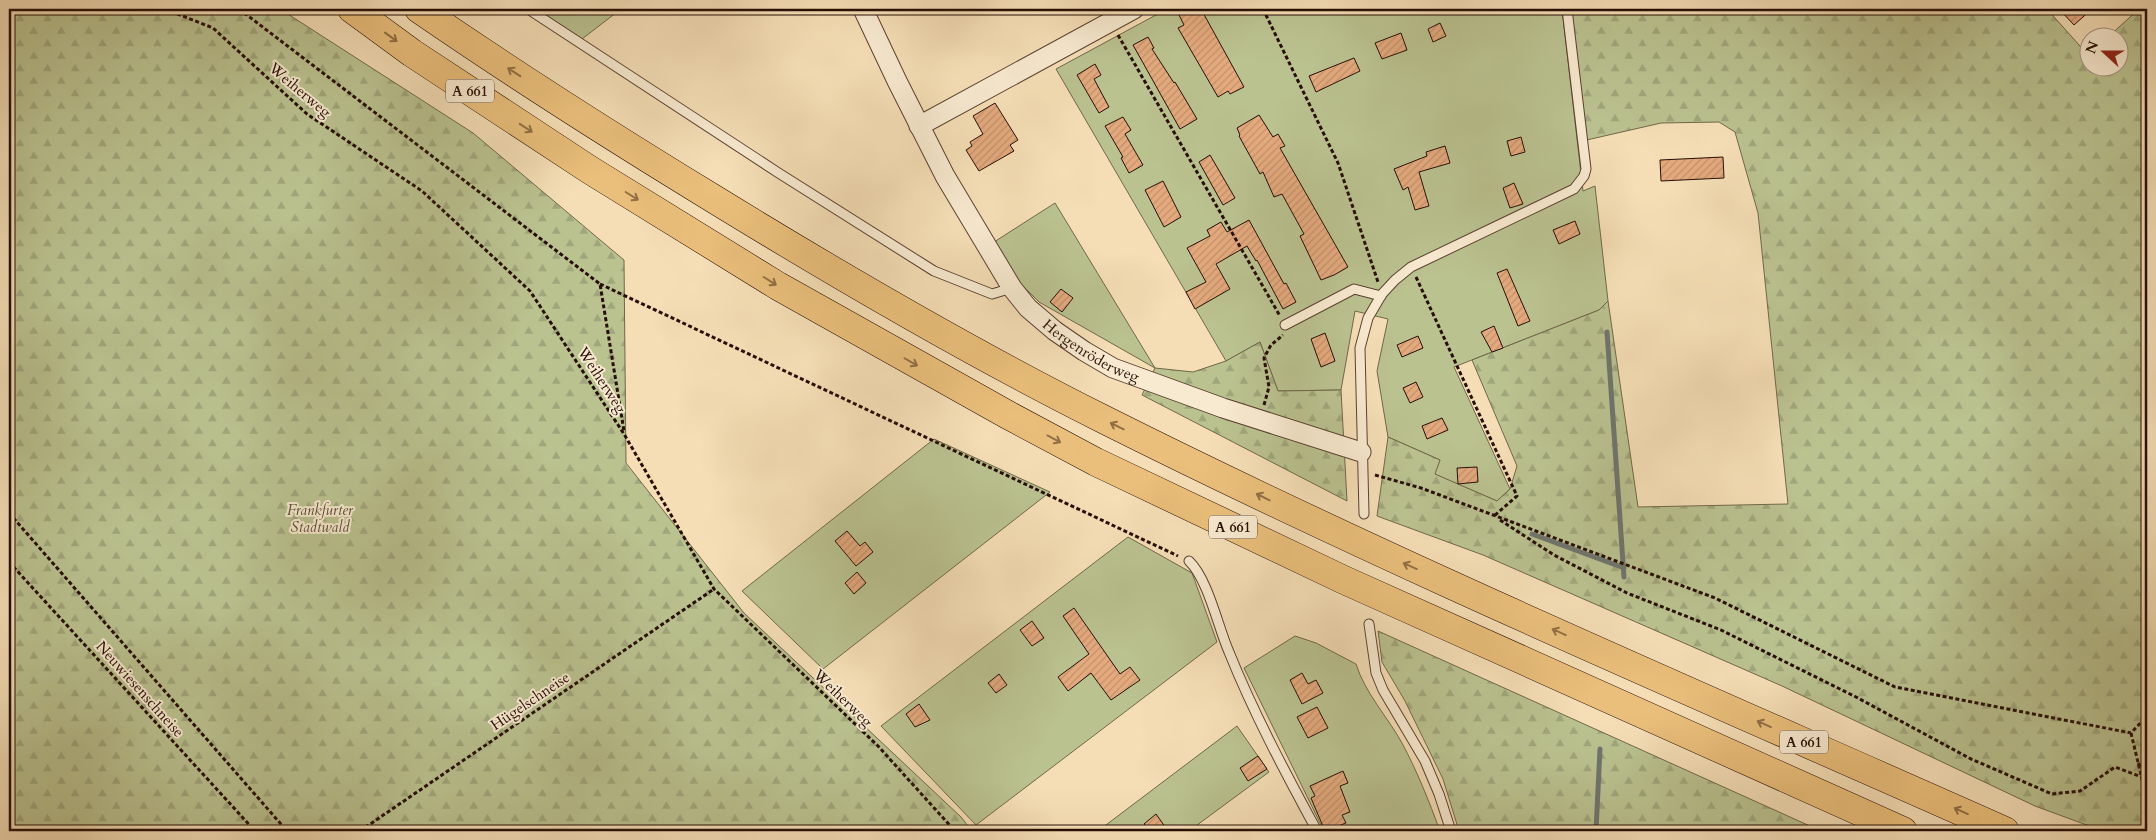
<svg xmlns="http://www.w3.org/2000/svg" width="2156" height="840" font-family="Cardo,serif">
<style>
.green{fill:#bac290;stroke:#70684a}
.forest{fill:url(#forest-firs);stroke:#70684a}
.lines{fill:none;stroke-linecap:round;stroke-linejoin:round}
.stream{stroke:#6f756f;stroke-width:5}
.building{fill:url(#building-hatch);stroke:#260e04}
.lane-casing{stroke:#5a4230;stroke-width:11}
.street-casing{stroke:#5a4230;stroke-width:21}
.highway-casing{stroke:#260e04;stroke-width:29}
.path{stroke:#260e04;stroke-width:3;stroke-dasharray:4 2.5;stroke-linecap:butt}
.lane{stroke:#f8ead0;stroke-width:9}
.street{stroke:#f8ead0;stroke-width:19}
.highway{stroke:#eabf7b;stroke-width:28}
.oneway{stroke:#926f45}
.labels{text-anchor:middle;stroke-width:4;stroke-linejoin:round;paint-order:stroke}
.shield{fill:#f8ead0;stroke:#655041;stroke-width:1}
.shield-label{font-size:14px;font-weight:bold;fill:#260e04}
.street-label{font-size:15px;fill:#260e04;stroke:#f8ead0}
.park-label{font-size:15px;font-style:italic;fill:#5a4d35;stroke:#f8ead0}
</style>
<defs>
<pattern id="forest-firs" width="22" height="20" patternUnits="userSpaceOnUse" patternTransform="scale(1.25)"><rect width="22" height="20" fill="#bac290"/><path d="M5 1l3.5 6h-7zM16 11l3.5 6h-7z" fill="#a0a67b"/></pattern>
<pattern id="building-hatch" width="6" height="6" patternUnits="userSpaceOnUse" patternTransform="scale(1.25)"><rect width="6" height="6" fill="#e4aa7e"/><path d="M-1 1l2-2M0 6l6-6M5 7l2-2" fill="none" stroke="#c3916b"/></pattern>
</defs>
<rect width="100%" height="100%" fill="#f5deb6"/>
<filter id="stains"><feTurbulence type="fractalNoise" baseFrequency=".004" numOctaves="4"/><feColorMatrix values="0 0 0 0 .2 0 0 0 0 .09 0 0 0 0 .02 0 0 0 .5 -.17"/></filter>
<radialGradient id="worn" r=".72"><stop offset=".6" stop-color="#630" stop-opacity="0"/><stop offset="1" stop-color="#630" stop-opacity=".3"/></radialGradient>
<g class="green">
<polygon points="537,9 621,9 582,39"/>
<polygon points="1167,9 1562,9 1583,191 1595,186 1608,301 1599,310 1454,367 1510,489 1497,501 1434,474 1440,460 1388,437 1377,371 1388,319 1355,311 1341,390 1278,391 1260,342 1226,361 1056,69"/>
<polygon points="1055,203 1155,368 1039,302 1011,274 994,242"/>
<polygon points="934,439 1050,492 823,669 742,591"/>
<polygon points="1128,537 1192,573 1217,642 976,825 881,726"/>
<path d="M1295 636 1316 643 1356 664C1365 693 1387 716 1402 743 1417 771 1429 801 1440 831H1324L1244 668Z"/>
<polygon points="1237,726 1269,772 1189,831 1098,831"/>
</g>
<g class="forest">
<polygon points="9,9 280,9 473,133 624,260 626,463 744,613 961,817 972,831 9,831"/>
<polygon points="1562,9 2047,9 2088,55 2088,68 2118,68 2118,38 2108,37 2139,9 2147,9 2147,831 2103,831 2035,806 1782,686 1483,555 1377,516 1388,437 1440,460 1435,474 1497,501 1510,489 1517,466 1472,360 1599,310 1608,301 1638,507 1788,504 1758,213 1735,132 1719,122 1661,123 1578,142"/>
<polygon points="1260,342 1278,391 1341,390 1347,501 1142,395 1155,368 1193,372 1226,361"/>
<polygon points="1378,631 1821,831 1459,831 1443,779 1405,701 1382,662"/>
</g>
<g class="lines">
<g class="stream">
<polyline points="1607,332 1624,577"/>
<polyline points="1532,534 1624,568"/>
<polyline points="1596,831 1600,749"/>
</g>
</g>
<g class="building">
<polygon points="1191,9 1201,9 1244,87 1230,94 1228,91 1218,97 1178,28 1184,25 1179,15"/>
<polygon points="2059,9 2092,9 2074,25"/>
<polygon points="1440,23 1446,36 1433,42 1428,29"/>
<polygon points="1401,33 1407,50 1382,59 1375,43"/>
<polygon points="1148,37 1154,48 1152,49 1174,83 1175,82 1197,119 1180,129 1133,45"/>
<polygon points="1354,58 1360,71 1316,92 1309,76"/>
<polygon points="1095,64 1101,75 1094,79 1109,107 1099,113 1077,75"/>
<polygon points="995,103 1018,140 1010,145 1014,151 979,171 966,150 972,146 970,142 983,134 973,116"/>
<polygon points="1259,115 1273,137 1278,134 1285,146 1280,148 1348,267 1334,275 1321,280 1300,236 1304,234 1282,194 1274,197 1263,172 1260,174 1239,136 1240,135 1237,128"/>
<polygon points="1123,117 1131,130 1125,134 1143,165 1129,173 1121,158 1123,157 1105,126"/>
<polygon points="1521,137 1525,152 1511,156 1507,141"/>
<polygon points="1445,146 1450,163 1419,172 1429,206 1415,210 1408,187 1403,190 1394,169 1427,156 1426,152"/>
<polygon points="1210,155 1235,198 1223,205 1199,162"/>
<polygon points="1723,157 1724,178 1661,181 1660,160"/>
<polygon points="1163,181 1181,217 1164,227 1145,190"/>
<polygon points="1514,183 1523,204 1510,208 1503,188"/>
<polygon points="1249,220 1284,284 1286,283 1296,302 1283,309 1257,260 1256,261 1247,246 1216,264 1230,289 1195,309 1186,292 1206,282 1187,248 1210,236 1207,230 1221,222 1227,232"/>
<polygon points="1575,221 1580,234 1559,244 1553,230"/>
<polygon points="1507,269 1530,321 1518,326 1497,273"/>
<polygon points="1061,289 1073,298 1062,312 1050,302"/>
<polygon points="1494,326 1503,348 1492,352 1481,332"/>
<polygon points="1325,333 1335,361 1321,367 1311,339"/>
<polygon points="1418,336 1423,348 1402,357 1397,345"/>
<polygon points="1416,382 1423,397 1410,403 1403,388"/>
<polygon points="1442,418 1448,430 1427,439 1422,426"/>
<polygon points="1477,467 1478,482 1458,484 1457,468"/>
<polygon points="847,531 860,546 865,542 873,552 856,566 835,541"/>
<polygon points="857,572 866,583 854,594 845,583"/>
<polygon points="1074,608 1120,674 1130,667 1140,680 1111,700 1091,673 1068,691 1058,677 1089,654 1063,616"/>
<polygon points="1032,621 1044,638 1032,646 1020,630"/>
<polygon points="1302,673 1308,684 1316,680 1323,693 1302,704 1290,680"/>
<polygon points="999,674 1007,685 996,693 988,683"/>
<polygon points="919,704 930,720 915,727 906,714"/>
<polygon points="1317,707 1328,728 1308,738 1297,717"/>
<polygon points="1258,756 1267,769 1248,781 1240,768"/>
<polygon points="1343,771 1348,783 1340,786 1350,812 1342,815 1346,823 1325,831 1311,798 1315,796 1310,786"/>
<polygon points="1156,814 1168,831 1150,831 1144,824"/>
</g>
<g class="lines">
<defs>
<g id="lane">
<polyline points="528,9 777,172 934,271 992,294 1012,288"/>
<polyline points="1285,325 1354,289 1381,296"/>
<polyline points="1364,514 1360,348 1368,318 1382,294 1395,280 1411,267 1574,189 1584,176 1586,169 1567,9"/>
<path d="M1189 561C1208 579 1218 627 1229 652 1254 714 1285 772 1317 831"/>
<polyline points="1369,624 1376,673 1383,690 1425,761 1439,794 1451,831"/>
</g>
<g id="street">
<path id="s1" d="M863 9 897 81 945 176 1012 288 1028 308 1055 331 1084 351 1113 368 1223 408 1361 452"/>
<polyline points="919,126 1134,9"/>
</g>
<g id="highway">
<polyline points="352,9 412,53 590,170 778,286 1008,415 1096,462 1344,580 1903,831"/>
<path d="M419 9C515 75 614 138 714 199 841 277 971 353 1105 420 1400 568 1704 697 2005 831"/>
</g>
</defs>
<use href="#lane" class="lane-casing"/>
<use href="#street" class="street-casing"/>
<use href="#highway" class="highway-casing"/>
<g class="path">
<polyline points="165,9 213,28 307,114 422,191 530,291 624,434 714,589 878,746 955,831"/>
<polyline points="239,9 600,284 624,431"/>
<polyline points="1263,9 1338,163 1378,282"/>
<polyline points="1118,35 1280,316"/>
<polyline points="1416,277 1517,496 1494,516"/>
<polyline points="600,284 1178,556"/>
<polyline points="1264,405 1269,387 1264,358 1271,345 1283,335"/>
<polyline points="1375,475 1421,488 1715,598 1895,687 2131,733 2147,716"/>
<polyline points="9,513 287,831"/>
<polyline points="1500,520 1554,555 1627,593 1721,630 1856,697 1971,759 2052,794 2080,791 2115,767 2147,779"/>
<polyline points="9,562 255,831"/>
<polyline points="2131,733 2147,800"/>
<polyline points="2138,763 2147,774"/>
<polyline points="360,831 714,589"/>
<polyline points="2109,831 2110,829 2114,831"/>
</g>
<use href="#lane" class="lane"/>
<use href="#street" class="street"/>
<use href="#highway" class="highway"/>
</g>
<defs><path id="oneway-shaft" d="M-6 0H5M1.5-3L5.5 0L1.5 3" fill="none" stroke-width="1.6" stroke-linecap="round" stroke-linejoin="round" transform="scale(1.25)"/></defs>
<g class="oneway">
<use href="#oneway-shaft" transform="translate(391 37) rotate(36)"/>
<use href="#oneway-shaft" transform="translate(514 72) rotate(-147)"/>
<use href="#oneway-shaft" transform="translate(526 128) rotate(33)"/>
<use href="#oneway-shaft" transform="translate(632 196) rotate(32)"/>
<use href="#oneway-shaft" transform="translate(770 281) rotate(32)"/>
<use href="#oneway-shaft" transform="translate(911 362) rotate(30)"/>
<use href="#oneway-shaft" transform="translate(1117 426) rotate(-154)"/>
<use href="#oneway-shaft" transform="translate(1054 439) rotate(28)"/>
<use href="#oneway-shaft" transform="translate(1263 497) rotate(-154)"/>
<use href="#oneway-shaft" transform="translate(1410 566) rotate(-156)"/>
<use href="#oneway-shaft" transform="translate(1559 632) rotate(-156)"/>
<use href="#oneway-shaft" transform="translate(1764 724) rotate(-156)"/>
<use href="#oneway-shaft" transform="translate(1961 811) rotate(-156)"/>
</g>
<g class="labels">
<g class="shield">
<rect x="446" y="79.5" width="48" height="23" rx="4"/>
<rect x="1209" y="515.5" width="48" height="23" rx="4"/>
<rect x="1780" y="730.5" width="48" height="23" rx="4"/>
</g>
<g class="shield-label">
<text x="470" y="96">A 661</text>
<text x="1233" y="532">A 661</text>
<text x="1804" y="747">A 661</text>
</g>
<g class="street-label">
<text transform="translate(300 90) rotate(40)" y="5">Weiherweg</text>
<text dy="5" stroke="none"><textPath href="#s1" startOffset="419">Hergenröderweg</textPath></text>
<text transform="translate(602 380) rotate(57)" y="5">Weiherweg</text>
<text transform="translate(140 689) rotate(48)" y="5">Neuwiesenschneise</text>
<text transform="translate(843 698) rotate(44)" y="5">Weiherweg</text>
<text transform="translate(530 701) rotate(-34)" y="5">Hügelschneise</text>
</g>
<g class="park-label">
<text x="320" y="515">Frankfurter<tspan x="320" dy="17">Stadtwald</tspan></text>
</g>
</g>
<rect width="2156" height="840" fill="none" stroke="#f5deb6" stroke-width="30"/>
<rect x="10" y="10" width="2136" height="820" fill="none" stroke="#260e04" stroke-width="2.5"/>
<rect x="15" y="15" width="2126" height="810" fill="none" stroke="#260e04"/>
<g transform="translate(2104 52) rotate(291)"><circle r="24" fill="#f8ead0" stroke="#a4927e"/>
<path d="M0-4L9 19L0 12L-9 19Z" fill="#8f2418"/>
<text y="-8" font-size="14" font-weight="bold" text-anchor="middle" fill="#260e04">N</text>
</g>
<rect width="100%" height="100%" filter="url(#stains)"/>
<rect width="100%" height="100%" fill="url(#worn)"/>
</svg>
